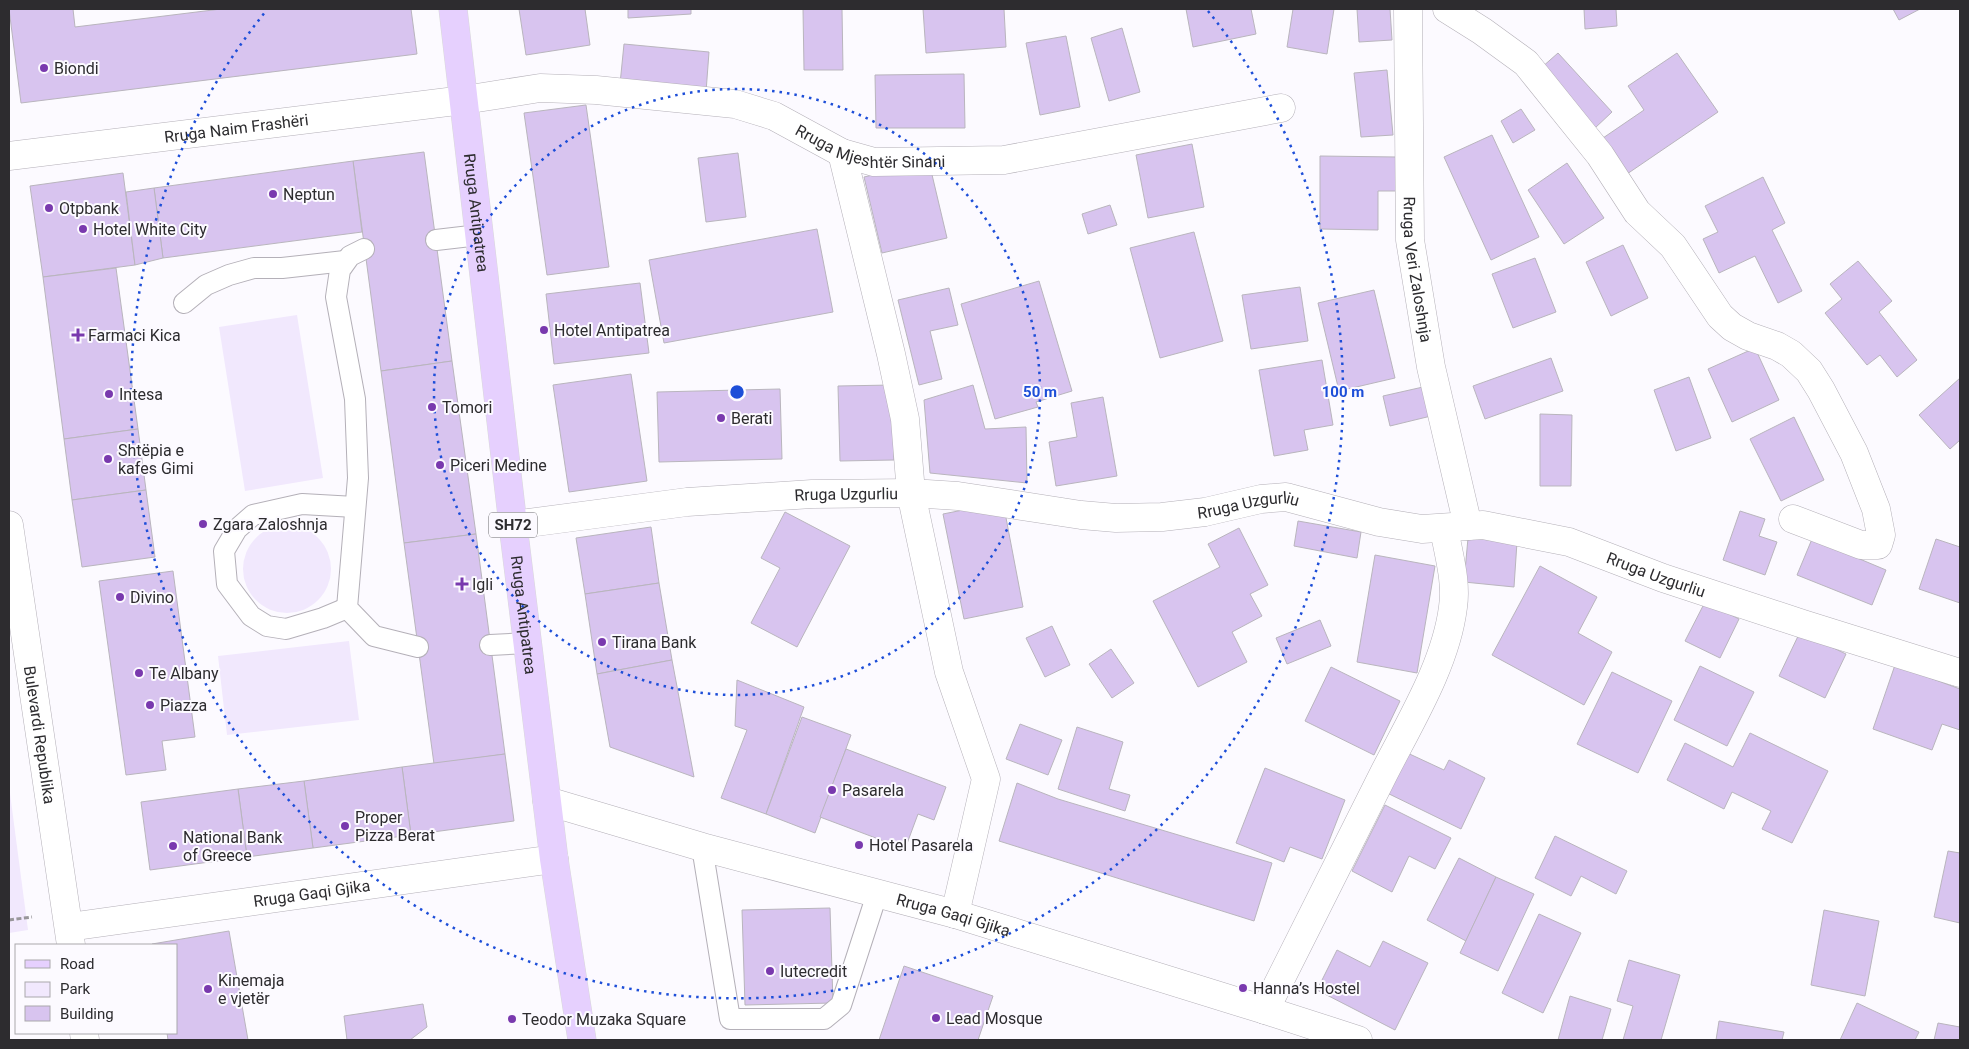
<svg xmlns="http://www.w3.org/2000/svg" width="1969" height="1049" font-family="Roboto,sans-serif">
<style>
.green{fill:#f1e8fd}
.building{fill:#d8c4ef;stroke:#b9b5bd}
.lines{fill:none;stroke-linecap:round;stroke-linejoin:round}
.lane-casing{stroke:#b4b0b8;stroke-width:22}
.street-casing{stroke:#b4b0b8;stroke-width:29}
.primary-casing{stroke:#d9d9da;stroke-width:29}
.path{stroke:#98969a;stroke-width:3;stroke-dasharray:5 2.5;stroke-linecap:butt}
.lane{stroke:#fff;stroke-width:20}
.street{stroke:#fff;stroke-width:28}
.primary{stroke:#e6d0fe;stroke-width:28}
.ring{fill:none;stroke:#1d4ed8;stroke-width:2.5;stroke-dasharray:2.5 5}
.poi-dot{fill:#7939ae;stroke:#fcfaff;stroke-width:2}
.labels{text-anchor:middle;stroke-width:4;stroke-linejoin:round;paint-order:stroke}
.shield{fill:#fcfaff;stroke:#6b6a6d;stroke-width:1}
.shield-label{font-size:15px;font-weight:bold;fill:#2d2c2f}
.poi-label{font-size:16px;fill:#2d2c2f;stroke:#fcfaff;text-anchor:start}
.street-label{font-size:16px;fill:#2d2c2f;stroke:#fcfaff}
.centre{fill:#1d4ed8;stroke:#fcfaff;stroke-width:2.5}
.ring-label{font-size:15px;text-anchor:middle;font-weight:bold;fill:#1d4ed8;stroke:#fcfaff;stroke-width:4;stroke-linejoin:round;paint-order:stroke}
</style>
<rect width="100%" height="100%" fill="#fcfaff"/>
<g class="green">
<polygon points="297,315 323,478 245,491 219,327"/>
<circle cx="287" cy="569" r="44"/>
<polygon points="349,641 359,720 227,735 218,656"/>
<polygon points="9,786 28,930 9,933"/>
</g>
<g class="building">
<polygon points="9,9 73,9 75,27 221,9 411,9 417,54 21,103"/>
<polygon points="519,9 585,9 590,45 526,55"/>
<polygon points="628,9 691,9 691,14 628,18"/>
<polygon points="803,9 842,9 843,70 804,70"/>
<polygon points="923,9 1004,9 1006,47 926,53"/>
<polygon points="1186,9 1251,9 1256,34 1193,47"/>
<polygon points="1293,9 1334,9 1327,54 1287,47"/>
<polygon points="1357,9 1390,9 1392,40 1359,42"/>
<polygon points="1584,9 1616,9 1617,26 1585,29"/>
<polygon points="1893,9 1920,9 1899,20"/>
<polygon points="1122,28 1140,92 1109,101 1091,38"/>
<polygon points="1066,36 1080,107 1040,115 1026,43"/>
<polygon points="624,44 709,52 706,92 620,84"/>
<polygon points="1558,53 1612,112 1595,128 1541,68"/>
<polygon points="1677,53 1718,112 1627,174 1603,138 1644,110 1628,86"/>
<polygon points="1387,70 1393,135 1361,137 1354,73"/>
<polygon points="964,74 965,128 876,128 875,75"/>
<polygon points="586,105 609,267 547,275 524,113"/>
<polygon points="1521,109 1535,130 1513,143 1501,121"/>
<polygon points="1492,135 1539,237 1491,260 1444,157"/>
<polygon points="1192,144 1204,207 1148,218 1136,155"/>
<polygon points="424,152 452,361 381,371 353,161"/>
<polygon points="738,153 746,217 706,222 698,158"/>
<polygon points="1320,156 1397,157 1397,191 1378,191 1378,230 1320,229"/>
<polygon points="353,161 362,232 163,258 154,188"/>
<polygon points="929,162 947,238 882,253 864,177"/>
<polygon points="1567,163 1604,218 1564,244 1528,190"/>
<polygon points="123,173 135,265 43,277 30,186"/>
<polygon points="1763,177 1785,223 1772,230 1802,291 1778,303 1755,256 1719,273 1703,239 1718,232 1705,206"/>
<polygon points="154,188 163,258 135,265 126,192"/>
<polygon points="1110,205 1117,225 1088,234 1082,214"/>
<polygon points="817,229 833,312 664,343 649,260"/>
<polygon points="1194,232 1223,341 1160,358 1130,248"/>
<polygon points="1623,245 1648,298 1611,316 1586,262"/>
<polygon points="1535,258 1556,312 1513,328 1492,274"/>
<polygon points="1858,261 1892,301 1879,312 1917,360 1897,377 1880,355 1867,365 1825,313 1842,299 1830,284"/>
<polygon points="116,268 138,429 64,439 43,277"/>
<polygon points="1039,281 1072,391 1036,402 1038,407 995,419 961,304"/>
<polygon points="640,283 649,353 554,364 546,294"/>
<polygon points="1300,287 1308,341 1251,349 1242,295"/>
<polygon points="949,288 958,325 930,331 942,379 919,385 898,300"/>
<polygon points="1374,290 1395,378 1339,391 1318,303"/>
<polygon points="1755,348 1779,400 1732,422 1708,369"/>
<polygon points="1551,358 1563,391 1485,419 1473,386"/>
<polygon points="1322,360 1333,425 1304,430 1308,450 1274,456 1259,370"/>
<polygon points="452,361 476,534 404,543 381,371"/>
<polygon points="631,374 647,481 569,492 553,385"/>
<polygon points="1689,377 1711,438 1676,451 1654,390"/>
<polygon points="1960,378 1960,440 1950,449 1919,415"/>
<polygon points="892,385 894,460 840,461 838,386"/>
<polygon points="973,385 985,429 1026,427 1027,483 930,473 924,400"/>
<polygon points="1423,387 1431,416 1390,426 1383,396"/>
<polygon points="780,389 782,459 659,462 657,392"/>
<polygon points="1103,397 1117,476 1056,486 1049,442 1077,437 1071,403"/>
<polygon points="1540,414 1572,415 1571,486 1540,486"/>
<polygon points="1794,417 1824,480 1781,501 1750,439"/>
<polygon points="138,429 146,490 72,500 64,439"/>
<polygon points="146,490 155,557 82,567 72,500"/>
<polygon points="1003,502 1023,607 964,619 943,514"/>
<polygon points="1740,511 1765,519 1759,536 1777,542 1765,575 1723,560"/>
<polygon points="785,512 850,546 797,647 751,623 780,568 761,558"/>
<polygon points="1298,521 1361,532 1357,558 1294,546"/>
<polygon points="651,527 659,583 585,594 576,538"/>
<polygon points="1239,528 1268,585 1250,594 1262,616 1232,632 1247,662 1198,687 1153,601 1220,567 1208,544"/>
<polygon points="476,534 505,754 434,764 404,543"/>
<polygon points="1468,538 1517,542 1514,587 1464,582"/>
<polygon points="1812,539 1886,570 1872,605 1797,575"/>
<polygon points="1936,539 1960,547 1960,603 1919,589"/>
<polygon points="1375,555 1435,566 1417,673 1357,662"/>
<polygon points="1540,566 1597,597 1578,633 1612,652 1584,705 1492,655"/>
<polygon points="173,571 195,737 162,741 166,770 126,775 99,581"/>
<polygon points="659,583 672,660 597,674 585,594"/>
<polygon points="1705,602 1739,619 1720,658 1685,641"/>
<polygon points="1320,620 1331,646 1287,664 1276,638"/>
<polygon points="1052,626 1070,665 1045,677 1026,638"/>
<polygon points="1800,632 1846,654 1825,698 1779,676"/>
<polygon points="1111,649 1134,683 1112,698 1089,664"/>
<polygon points="672,660 694,777 610,747 597,674"/>
<polygon points="1895,665 1960,689 1960,730 1942,724 1932,750 1873,729"/>
<polygon points="1700,666 1754,692 1727,746 1674,720"/>
<polygon points="1331,667 1400,701 1374,755 1305,721"/>
<polygon points="1612,672 1672,701 1638,773 1577,744"/>
<polygon points="737,680 804,707 766,814 721,798 747,730 735,726"/>
<polygon points="802,717 851,735 815,833 766,814"/>
<polygon points="1020,724 1062,740 1048,775 1006,759"/>
<polygon points="1077,727 1123,742 1109,789 1130,795 1125,811 1058,789"/>
<polygon points="1750,733 1828,771 1792,843 1762,829 1771,811 1732,792 1724,809 1667,780 1685,743 1733,767"/>
<polygon points="846,749 946,787 934,820 918,814 905,849 820,817"/>
<polygon points="1401,750 1444,770 1449,760 1485,778 1461,829 1381,790"/>
<polygon points="505,754 514,821 411,835 402,767"/>
<polygon points="402,767 411,835 313,848 304,781"/>
<polygon points="1265,768 1345,800 1322,859 1290,847 1284,862 1236,843"/>
<polygon points="304,781 313,848 247,857 238,789"/>
<polygon points="1017,783 1058,799 1272,863 1254,921 999,841"/>
<polygon points="238,789 247,857 150,870 141,802"/>
<polygon points="1385,805 1451,838 1435,869 1409,856 1392,892 1352,871"/>
<polygon points="1555,836 1627,871 1616,894 1581,876 1571,896 1535,878"/>
<polygon points="1948,851 1960,853 1960,923 1934,917"/>
<polygon points="1459,858 1496,877 1466,941 1427,920"/>
<polygon points="1496,877 1534,894 1498,971 1460,953"/>
<polygon points="830,908 833,1003 745,1005 742,910"/>
<polygon points="1824,910 1879,921 1865,996 1811,985"/>
<polygon points="1539,914 1581,933 1543,1013 1502,993"/>
<polygon points="229,931 248,1040 168,1040 167,1033 176,1033 176,945 152,945 152,944"/>
<polygon points="1383,941 1428,963 1395,1030 1317,990 1337,950 1370,967"/>
<polygon points="1629,960 1680,975 1661,1040 1623,1040 1633,1006 1617,1001"/>
<polygon points="904,966 993,996 978,1040 879,1040"/>
<polygon points="1570,996 1611,1009 1602,1040 1558,1040"/>
<polygon points="1857,1003 1919,1032 1915,1040 1840,1040"/>
<polygon points="423,1004 427,1027 410,1040 347,1040 344,1016"/>
<polygon points="1719,1021 1784,1032 1782,1040 1716,1040"/>
<polygon points="1938,1023 1960,1027 1960,1040 1934,1040"/>
</g>
<g class="lines">
<defs>
<g id="lane">
<polyline points="436,240 479,235"/>
<polyline points="364,249 350,256 340,270 336,297 355,399 358,478 347,608 374,636 418,647"/>
<polyline points="184,303 206,285 229,275 254,268 282,268 345,261"/>
<polyline points="347,608 323,618 286,629 267,626 251,616 227,584 224,551 237,529 253,515 302,504 355,507"/>
<polyline points="490,645 528,643"/>
<polyline points="702,847 730,1019 824,1019 841,1005 877,894"/>
</g>
<g id="street">
<path id="s1" d="M1408 9 1410 240 1431 367 1468 526"/>
<polyline points="1447,9 1482,31 1526,63 1600,155 1637,212 1673,246 1720,316 1732,327 1748,336 1777,346 1791,354 1809,371 1821,390 1854,453 1876,509 1881,535 1878,545 1861,545 1793,519"/>
<polyline points="842,153 891,354 905,419 911,493 949,672 986,779 955,914"/>
<path id="s2" d="M9 156 464 100 540 88 596 90 735 104 774 116 842 153 874 162 1004 160 1281 108"/>
<path id="s3" d="M9 525 71 945"/>
<path id="s4" d="M513 525 687 502 812 494 911 493 958 496 1081 515 1116 518 1162 517 1205 512 1261 499 1286 497 1379 522 1422 529 1483 525 1569 542 1663 578 1803 624 1960 673"/>
<path id="s5" d="M547 801 702 847 955 914 1265 1010 1358 1040"/>
<path id="s6" d="M69 927 554 859"/>
<path d="M1265 1010C1305 931 1345 852 1384 773 1410 722 1446 664 1453 607 1457 581 1448 553 1444 528"/>
<polyline points="84,1033 85,1040"/>
</g>
<g id="primary">
<path id="s7" d="M453 9 513 525 554 859 582 1040"/>
</g>
</defs>
<use href="#lane" class="lane-casing"/>
<use href="#street" class="street-casing"/>
<use href="#primary" class="primary-casing"/>
<polyline class="path" points="9,920 32,917"/>
<use href="#lane" class="lane"/>
<use href="#street" class="street"/>
<use href="#primary" class="primary"/>
</g>
<g class="ring">
<circle cx="737" cy="392" r="303"/>
<path d="M1208 11A606 606 0 1 1 266 11"/>
</g>
<g class="poi-dot">
<circle cx="44" cy="68" r="5"/>
<circle cx="273" cy="194" r="5"/>
<circle cx="49" cy="208" r="5"/>
<circle cx="83" cy="229" r="5"/>
<circle cx="544" cy="330" r="5"/>
<path d="M75.5 327.5h5v5h5v5h-5v5h-5v-5h-5v-5h5z"/>
<circle cx="109" cy="394" r="5"/>
<circle cx="432" cy="407" r="5"/>
<circle cx="721" cy="418" r="5"/>
<circle cx="108" cy="459" r="5"/>
<circle cx="440" cy="465" r="5"/>
<circle cx="203" cy="524" r="5"/>
<path d="M459.5 576.5h5v5h5v5h-5v5h-5v-5h-5v-5h5z"/>
<circle cx="120" cy="597" r="5"/>
<circle cx="602" cy="642" r="5"/>
<circle cx="139" cy="673" r="5"/>
<circle cx="150" cy="705" r="5"/>
<circle cx="832" cy="790" r="5"/>
<circle cx="345" cy="826" r="5"/>
<circle cx="859" cy="845" r="5"/>
<circle cx="173" cy="846" r="5"/>
<circle cx="770" cy="971" r="5"/>
<circle cx="1243" cy="988" r="5"/>
<circle cx="208" cy="989" r="5"/>
<circle cx="936" cy="1018" r="5"/>
<circle cx="512" cy="1019" r="5"/>
</g>
<g class="labels">
<rect class="shield" x="489" y="512.5" width="48" height="25" rx="4"/>
<g class="shield-label">
<text x="513" y="530">SH72</text>
</g>
<g class="poi-label">
<text x="54" y="74">Biondi</text>
<text x="283" y="200">Neptun</text>
<text x="59" y="214">Otpbank</text>
<text x="93" y="235">Hotel White City</text>
<text x="554" y="336">Hotel Antipatrea</text>
<text x="88" y="341">Farmaci Kica</text>
<text x="119" y="400">Intesa</text>
<text x="442" y="413">Tomori</text>
<text x="731" y="424">Berati</text>
<text x="118" y="456">Shtëpia e<tspan x="118" dy="18">kafes Gimi</tspan></text>
<text x="450" y="471">Piceri Medine</text>
<text x="213" y="530">Zgara Zaloshnja</text>
<text x="472" y="590">Igli</text>
<text x="130" y="603">Divino</text>
<text x="612" y="648">Tirana Bank</text>
<text x="149" y="679">Te Albany</text>
<text x="160" y="711">Piazza</text>
<text x="842" y="796">Pasarela</text>
<text x="355" y="823">Proper<tspan x="355" dy="18">Pizza Berat</tspan></text>
<text x="183" y="843">National Bank<tspan x="183" dy="18">of Greece</tspan></text>
<text x="869" y="851">Hotel Pasarela</text>
<text x="780" y="977">Iutecredit</text>
<text x="218" y="986">Kinemaja<tspan x="218" dy="18">e vjetër</tspan></text>
<text x="1253" y="994">Hanna’s Hostel</text>
<text x="946" y="1024">Lead Mosque</text>
<text x="522" y="1025">Teodor Muzaka Square</text>
</g>
<g class="street-label">
<text dy="6" stroke="none"><textPath href="#s2" startOffset="229">Rruga Naim Frashëri</textPath></text>
<text dy="6" stroke="none"><textPath href="#s2" startOffset="876">Rruga Mjeshtër Sinani</textPath></text>
<text dy="6" stroke="none"><textPath href="#s7" startOffset="205">Rruga Antipatrea</textPath></text>
<text dy="6" stroke="none"><textPath href="#s1" startOffset="261">Rruga Veri Zaloshnja</textPath></text>
<text dy="6" stroke="none"><textPath href="#s4" startOffset="335">Rruga Uzgurliu</textPath></text>
<text dy="6" stroke="none"><textPath href="#s4" startOffset="740">Rruga Uzgurliu</textPath></text>
<text dy="6" stroke="none"><textPath href="#s4" startOffset="1160">Rruga Uzgurliu</textPath></text>
<text dy="6" stroke="none"><textPath href="#s7" startOffset="610">Rruga Antipatrea</textPath></text>
<text dy="6" stroke="none"><textPath href="#s3" startOffset="212">Bulevardi Republika</textPath></text>
<text dy="6" stroke="none"><textPath href="#s6" startOffset="245">Rruga Gaqi Gjika</textPath></text>
<text dy="6" stroke="none"><textPath href="#s5" startOffset="422">Rruga Gaqi Gjika</textPath></text>
</g>
</g>
<circle cx="737" cy="392" r="8" class="centre"/>
<g class="ring-label">
<text x="1040" y="397">50 m</text>
<text x="1343" y="397">100 m</text>
</g>
<rect width="1969" height="1049" fill="none" stroke="#2d2c2f" stroke-width="20"/>
<rect x="15" y="944" width="162" height="90" fill="#fcfaff" stroke="#a9a8ac"/>
<rect x="25" y="960" width="25" height="8" fill="#e6d0fe" stroke="#a9a8ac"/>
<text x="60" y="969" font-size="15" fill="#2d2c2f">Road</text>
<rect x="25" y="982" width="25" height="15" fill="#f1e8fd" stroke="#a9a8ac"/>
<text x="60" y="994" font-size="15" fill="#2d2c2f">Park</text>
<rect x="25" y="1006" width="25" height="15" fill="#d8c4ef" stroke="#a9a8ac"/>
<text x="60" y="1019" font-size="15" fill="#2d2c2f">Building</text>
</svg>
